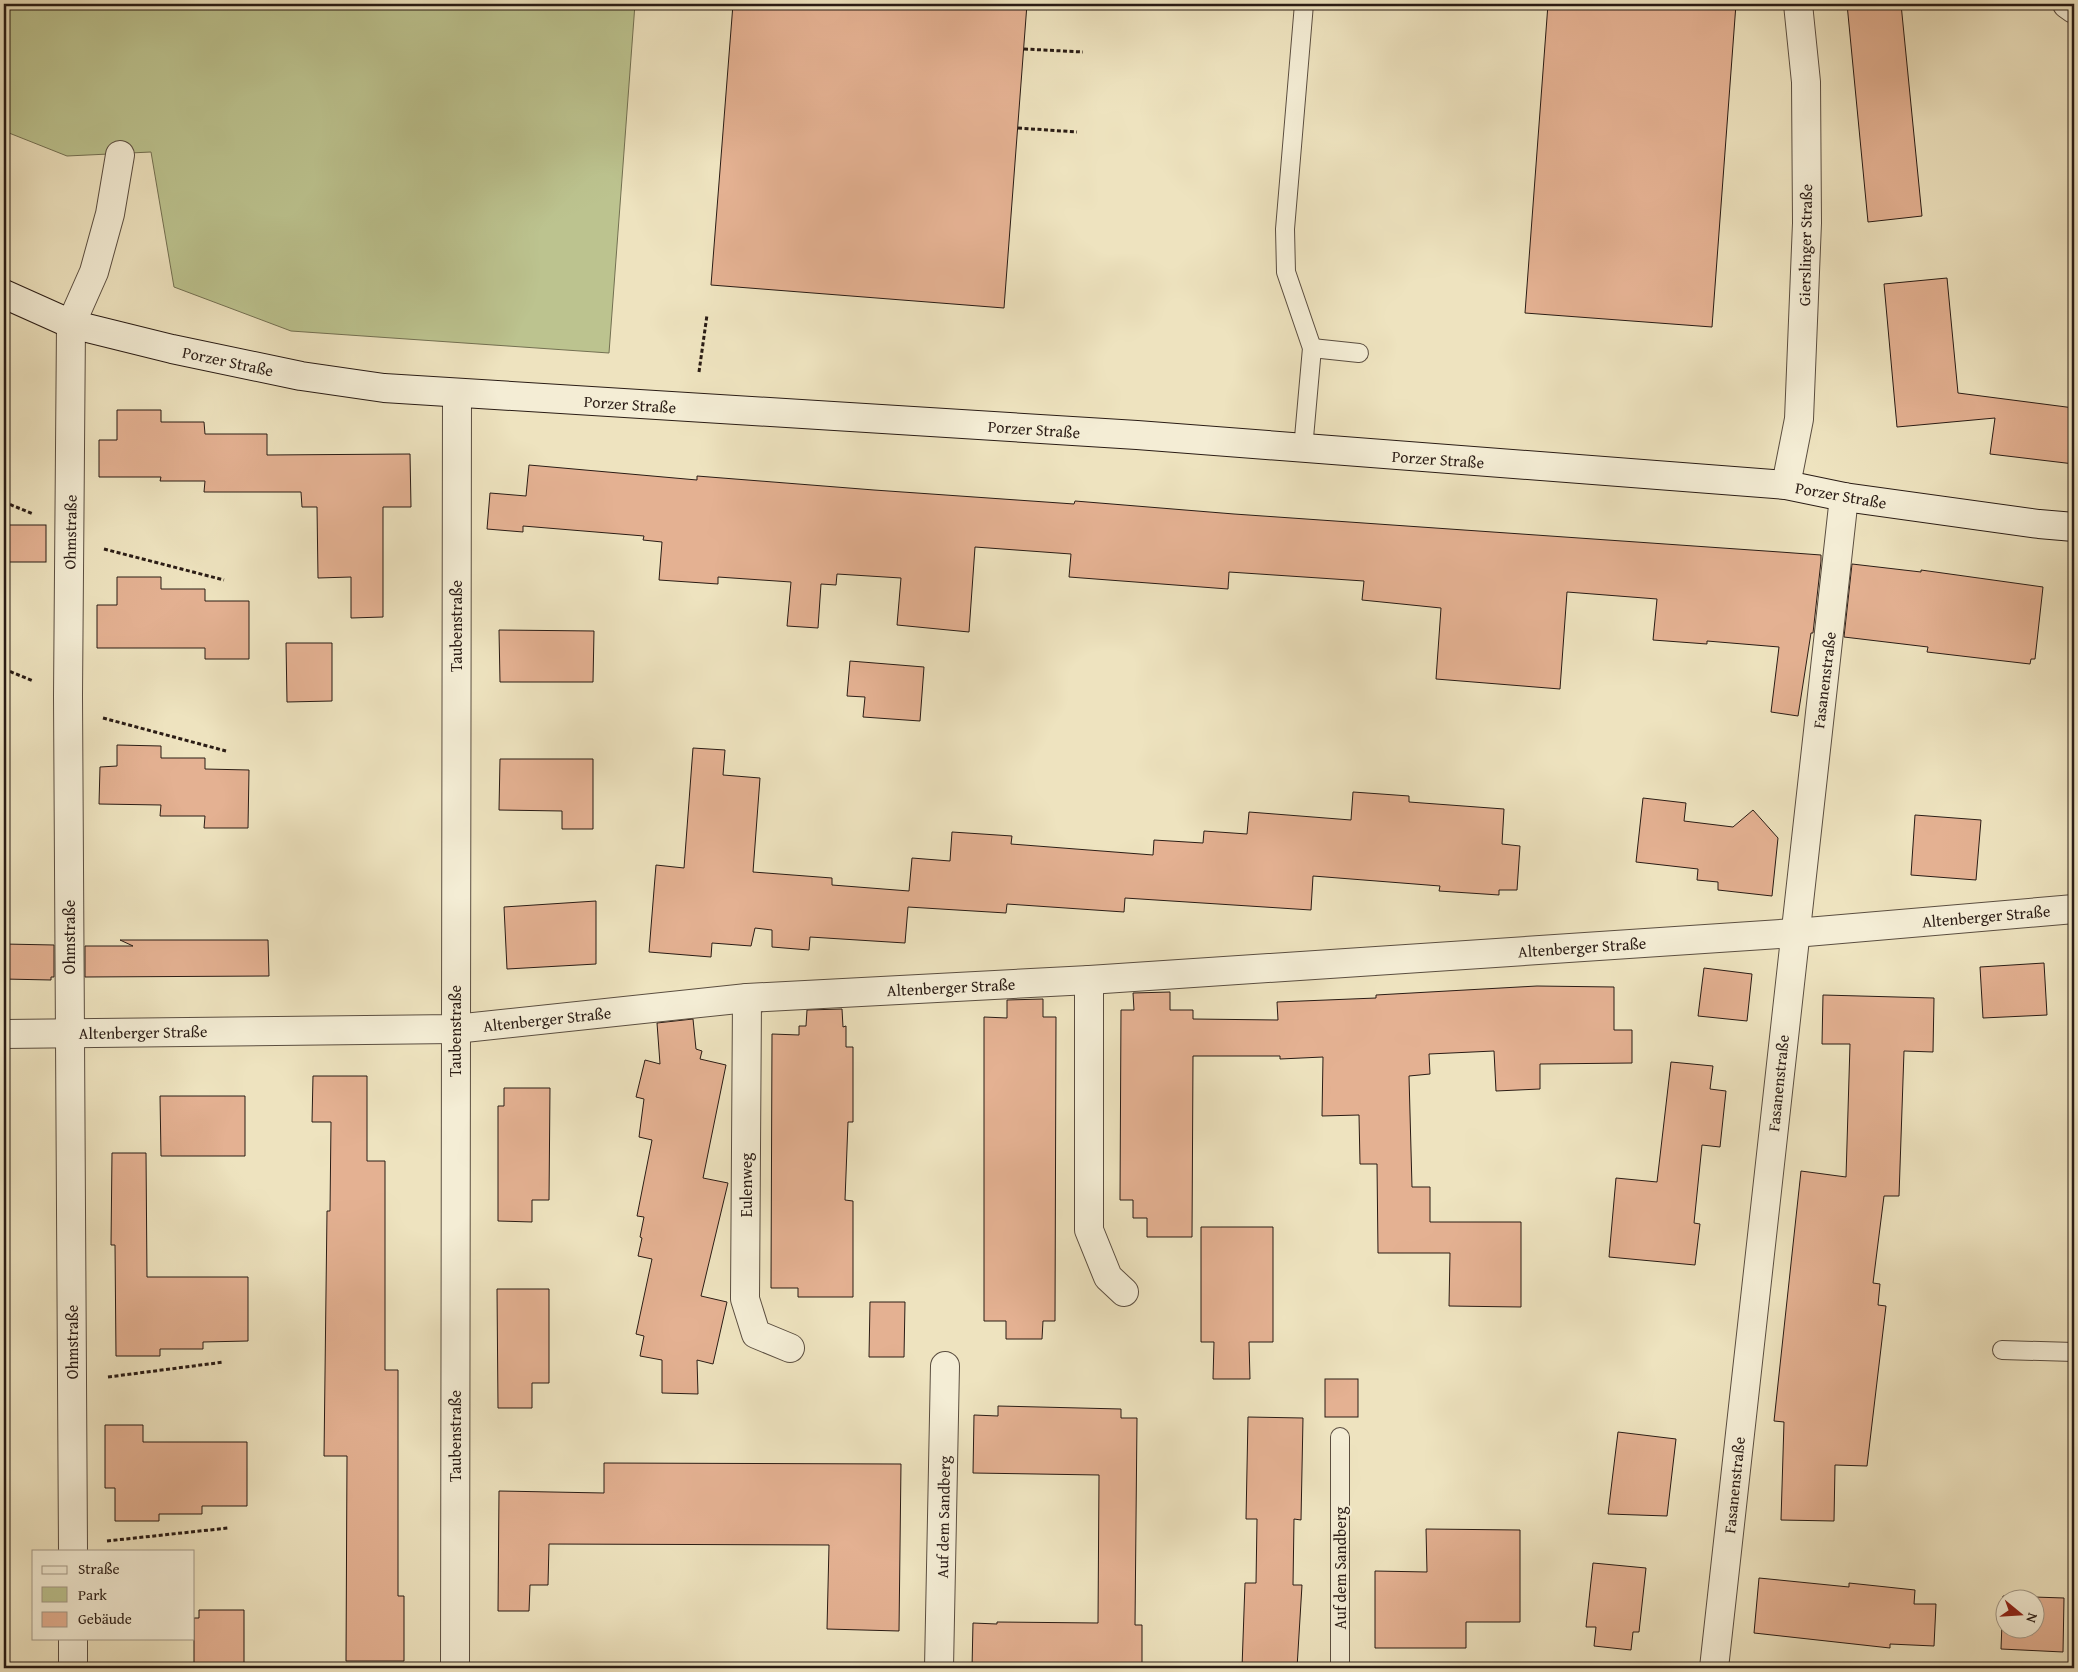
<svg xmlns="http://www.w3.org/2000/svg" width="2078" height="1672" font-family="'Gentium Book Plus',serif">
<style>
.green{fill:#bcc38f;stroke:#737052}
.building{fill:#e4b192;stroke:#2a1c15;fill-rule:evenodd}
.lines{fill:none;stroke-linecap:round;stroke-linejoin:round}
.lane-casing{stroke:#5b4e40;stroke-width:20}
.street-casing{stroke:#5b4e40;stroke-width:30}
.secondary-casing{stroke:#2a1c15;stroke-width:30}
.path{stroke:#2a1c15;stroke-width:3;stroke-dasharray:4 2.5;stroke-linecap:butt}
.lane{stroke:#f4edd5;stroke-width:18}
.street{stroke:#f4edd5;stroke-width:28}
.secondary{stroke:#f4edd5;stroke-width:28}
.labels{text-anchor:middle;stroke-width:4;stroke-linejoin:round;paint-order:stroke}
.street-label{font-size:16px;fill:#2a1c15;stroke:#f4edd5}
</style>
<rect width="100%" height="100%" fill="#eee3bf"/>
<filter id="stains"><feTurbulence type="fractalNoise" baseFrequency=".004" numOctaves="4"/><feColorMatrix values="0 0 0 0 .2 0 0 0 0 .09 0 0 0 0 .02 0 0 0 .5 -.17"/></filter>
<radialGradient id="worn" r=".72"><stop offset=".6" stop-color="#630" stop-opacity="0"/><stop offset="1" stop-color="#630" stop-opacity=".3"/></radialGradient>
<polygon class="green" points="4,4 635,4 609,353 291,331 174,287 151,152 67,156 4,131"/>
<g class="building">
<polygon points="733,4 1027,4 1004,308 711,285"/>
<polygon points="1548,4 1736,4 1712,327 1525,313"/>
<polygon points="1847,4 1901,4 1922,216 1868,222"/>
<polygon points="1947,278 1958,393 2074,408 2074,464 1990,454 1995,418 1897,427 1884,284"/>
<polygon points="117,410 161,410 161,422 204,422 205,434 267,434 267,455 410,454 411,507 383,507 383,617 351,618 351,577 318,578 317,507 302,507 301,492 204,492 205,481 160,481 161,477 99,477 99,440 117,440"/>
<polygon points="529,465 697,480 697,476 874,490 1074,504 1075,501 1234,514 1780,552 1821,555 1821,561 1813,633 1811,633 1798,716 1771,712 1779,647 1707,641 1707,644 1653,640 1657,599 1567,592 1560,689 1436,679 1441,608 1362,600 1364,581 1229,572 1228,589 1069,577 1071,554 975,547 969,632 897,625 901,578 837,574 836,585 821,584 818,628 787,626 791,582 718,577 718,584 659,580 662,542 643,540 644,536 523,526 523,532 487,529 490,493 526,496"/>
<rect x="4" y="525" width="42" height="37"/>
<polygon points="1852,564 1921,572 1921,570 2043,587 2035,659 2031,659 2030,664 1927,652 1928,647 1844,637"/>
<polygon points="117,577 161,577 161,589 205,589 205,601 249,601 249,659 205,659 205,648 97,648 97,605 117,605"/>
<polygon points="499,630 594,631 593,682 500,682"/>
<polygon points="286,643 332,643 332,701 287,702"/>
<polygon points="850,661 924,667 920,721 863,717 865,697 847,696"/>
<polygon points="117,745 161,746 161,758 205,758 205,769 249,770 248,828 204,828 205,816 160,816 161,805 99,804 100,767 117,766"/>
<polygon points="693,748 725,750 723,775 760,778 753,872 832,878 832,885 909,891 912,858 950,861 952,832 1012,836 1011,844 1153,855 1154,840 1203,843 1204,831 1247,834 1249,812 1351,820 1353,792 1409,796 1409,802 1504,809 1502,844 1520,846 1517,890 1499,890 1499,895 1439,891 1440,886 1313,876 1311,910 1125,898 1124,912 1007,904 1006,913 908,907 905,943 810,937 809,950 772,947 772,930 755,928 751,946 712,943 711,957 649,952 656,865 684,868"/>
<polygon points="500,759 593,759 593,829 562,829 562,811 499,810"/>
<polygon points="1643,798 1686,803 1684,821 1733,827 1753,810 1778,838 1772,896 1718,890 1718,882 1697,880 1698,869 1636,862"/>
<polygon points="1915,815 1981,820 1976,880 1911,875"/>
<polygon points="596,901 596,964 507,969 504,907"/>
<polygon points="120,940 268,940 269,976 85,977 85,946 133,946"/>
<polygon points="4,944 54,945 54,977 51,977 51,980 4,979"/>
<polygon points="2044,963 2047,1015 1983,1018 1980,967"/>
<polygon points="1704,968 1752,974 1747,1021 1698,1016"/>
<polygon points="1537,986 1614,987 1614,1030 1632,1030 1632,1063 1540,1064 1540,1089 1496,1091 1494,1051 1429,1054 1430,1074 1409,1076 1412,1187 1430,1187 1430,1222 1521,1222 1521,1307 1449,1306 1450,1253 1378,1253 1377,1164 1360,1164 1359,1115 1322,1116 1323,1057 1280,1059 1280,1056 1193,1056 1192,1237 1147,1237 1147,1218 1133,1218 1133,1200 1120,1200 1121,1010 1134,1010 1133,993 1170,992 1170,1010 1193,1010 1193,1019 1278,1020 1277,1002 1376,998 1376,995"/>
<polygon points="1823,995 1934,998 1933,1052 1904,1051 1899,1196 1884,1196 1873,1283 1880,1284 1878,1305 1886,1306 1867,1466 1835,1465 1834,1521 1781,1520 1784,1422 1774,1421 1801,1171 1846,1177 1850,1044 1822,1044"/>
<polygon points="1043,999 1043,1017 1056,1017 1055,1321 1043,1321 1042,1339 1006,1339 1006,1321 984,1321 984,1017 1007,1018 1007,1000"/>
<polygon points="842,1009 843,1027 846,1026 846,1047 853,1047 853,1122 848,1122 845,1200 853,1201 853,1297 798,1297 798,1288 771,1288 772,1034 799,1035 799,1026 806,1026 807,1010"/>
<polygon points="693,1019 696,1049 702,1051 700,1059 726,1065 703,1178 728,1183 701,1296 727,1302 713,1364 697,1360 698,1394 662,1393 662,1360 640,1356 644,1336 636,1334 652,1259 638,1256 642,1238 640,1237 644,1217 637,1216 652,1140 639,1137 644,1099 636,1097 645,1060 660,1064 657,1023"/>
<polygon points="1671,1062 1713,1066 1710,1089 1726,1091 1720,1147 1702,1145 1694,1223 1700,1224 1695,1265 1609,1257 1616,1178 1657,1182"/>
<polygon points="313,1076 367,1076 367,1161 385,1161 385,1370 398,1370 398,1596 404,1596 404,1661 346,1661 347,1456 324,1456 327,1211 330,1211 331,1122 312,1122"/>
<polygon points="504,1088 550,1088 549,1200 532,1200 532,1222 498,1221 498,1106 504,1106"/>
<polygon points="160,1096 245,1096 245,1156 161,1156"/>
<polygon points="112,1153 146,1153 147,1277 248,1277 248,1341 203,1342 203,1349 160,1349 160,1356 116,1356 115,1245 111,1245"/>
<polygon points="1201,1227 1273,1227 1273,1342 1249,1342 1250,1379 1213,1379 1214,1342 1201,1342"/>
<polygon points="497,1289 549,1289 549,1383 532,1383 532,1408 498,1408"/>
<polygon points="870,1302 905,1302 904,1357 869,1357"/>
<rect x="1325" y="1379" width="33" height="38"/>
<polygon points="998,1406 1121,1409 1121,1418 1137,1418 1135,1625 1142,1625 1142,1668 972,1668 973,1623 997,1624 997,1622 1098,1623 1099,1475 973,1473 974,1415 998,1416"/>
<polygon points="1248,1417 1303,1418 1301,1520 1294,1519 1293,1585 1302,1585 1297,1668 1242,1668 1245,1583 1256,1583 1257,1519 1246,1519"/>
<polygon points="105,1425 143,1425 143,1442 247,1442 247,1506 202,1506 202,1514 159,1514 159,1521 115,1521 115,1488 105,1488"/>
<polygon points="1618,1432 1676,1439 1667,1516 1608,1514"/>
<polygon points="604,1463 901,1464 899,1631 827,1629 829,1545 549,1544 548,1585 530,1585 529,1611 498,1611 499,1491 604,1493"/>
<polygon points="1426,1529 1520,1530 1520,1622 1466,1622 1466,1648 1375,1648 1375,1571 1427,1572"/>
<polygon points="1593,1563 1646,1568 1639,1632 1633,1632 1631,1650 1594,1646 1596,1627 1586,1627"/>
<polygon points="1759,1578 1849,1587 1849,1583 1915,1590 1914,1604 1936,1604 1934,1646 1890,1644 1890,1648 1754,1633"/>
<path d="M2003 1596 2064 1598 2063 1652 2001 1649ZM2006 1600H2036V1630H2006Z"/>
<polygon points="199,1610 244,1610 244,1668 194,1668 194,1618 199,1618"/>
</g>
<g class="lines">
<defs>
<g id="lane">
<polyline points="1312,348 1359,353"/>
<polyline points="1303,449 1312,348 1286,272 1285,229 1304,4"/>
<polyline points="2002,1350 2074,1352"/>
<polyline points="1340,1668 1340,1437"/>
</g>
<g id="street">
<polyline points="2067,4 2074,9"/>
<polyline points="1786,485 1799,419 1807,223 1806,82 1798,4"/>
<polyline points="1089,980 1089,1230 1108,1277 1124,1292"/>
<polyline points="747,998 745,1299 756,1334 790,1348"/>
<polyline points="4,1034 455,1029 747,998 1089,980 1795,933 2074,909"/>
<polyline points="73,1551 68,696 71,324 94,272 110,214 120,155"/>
<polyline points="73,1638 73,1668"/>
<polyline points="455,1668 457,393"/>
<polyline points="939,1668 945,1366"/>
<polyline points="1714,1668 1844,497"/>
</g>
<polyline id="secondary" points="4,294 71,324 172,349 301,376 384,388 1137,435 1786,485 1844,497 2039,524 2074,527"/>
</defs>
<use href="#lane" class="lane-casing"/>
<use href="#street" class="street-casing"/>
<use href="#secondary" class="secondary-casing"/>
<g class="path">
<polyline points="1024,49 1083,52"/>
<polyline points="1018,128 1077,132"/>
<polyline points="699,372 707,315"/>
<polyline points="4,502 33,514"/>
<polyline points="104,549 224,580"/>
<polyline points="4,669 33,681"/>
<polyline points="103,718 226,751"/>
<polyline points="108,1377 224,1362"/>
<polyline points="107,1541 228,1528"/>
</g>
<use href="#lane" class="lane"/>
<use href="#street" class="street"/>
<use href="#secondary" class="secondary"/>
</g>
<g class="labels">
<g class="street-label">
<text transform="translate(1805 245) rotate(-89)" y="6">Gierslinger Straße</text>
<text transform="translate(228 361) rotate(12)" y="6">Porzer Straße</text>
<text transform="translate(630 404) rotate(4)" y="6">Porzer Straße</text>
<text transform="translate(1034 429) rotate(4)" y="6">Porzer Straße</text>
<text transform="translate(1438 459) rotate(4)" y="6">Porzer Straße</text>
<text transform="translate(1841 495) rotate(10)" y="6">Porzer Straße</text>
<text transform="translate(70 532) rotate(-89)" y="6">Ohmstraße</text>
<text transform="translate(456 626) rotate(-90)" y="6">Taubenstraße</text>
<text transform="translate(1824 680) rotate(-83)" y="6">Fasanenstraße</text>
<text transform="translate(1986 916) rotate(-5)" y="6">Altenberger Straße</text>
<text transform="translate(69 937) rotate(-90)" y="6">Ohmstraße</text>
<text transform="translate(1582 947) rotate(-4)" y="6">Altenberger Straße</text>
<text transform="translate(951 987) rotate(-3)" y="6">Altenberger Straße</text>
<text transform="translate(547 1019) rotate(-6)" y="6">Altenberger Straße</text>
<text transform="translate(455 1031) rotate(-90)" y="6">Taubenstraße</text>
<text transform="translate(143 1032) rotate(-1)" y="6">Altenberger Straße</text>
<text transform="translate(1778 1083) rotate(-84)" y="6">Fasanenstraße</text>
<text transform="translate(746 1185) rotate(-90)" y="6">Eulenweg</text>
<text transform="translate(72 1342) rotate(-90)" y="6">Ohmstraße</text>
<text transform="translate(455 1436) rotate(-90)" y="6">Taubenstraße</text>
<text transform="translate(1734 1485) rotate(-84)" y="6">Fasanenstraße</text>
<text transform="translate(943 1517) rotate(-89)" y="6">Auf dem Sandberg</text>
<text transform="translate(1340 1568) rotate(-90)" y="6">Auf dem Sandberg</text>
</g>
</g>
<rect width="2078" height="1672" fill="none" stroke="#eee3bf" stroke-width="20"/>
<rect x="5" y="5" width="2068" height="1662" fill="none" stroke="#2a1c15" stroke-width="2.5"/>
<rect x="10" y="10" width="2058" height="1652" fill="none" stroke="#2a1c15"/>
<rect x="32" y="1550" width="162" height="90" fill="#f4edd5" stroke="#a39988"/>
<rect x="42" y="1566" width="25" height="8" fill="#f4edd5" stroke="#a39988"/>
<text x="78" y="1574" font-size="15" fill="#2a1c15">Straße</text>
<rect x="42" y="1587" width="25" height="15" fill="#bcc38f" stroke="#a39988"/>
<text x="78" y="1600" font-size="15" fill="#2a1c15">Park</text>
<rect x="42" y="1612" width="25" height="15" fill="#e4b192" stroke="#a39988"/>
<text x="78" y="1624" font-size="15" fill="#2a1c15">Gebäude</text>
<g transform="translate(2020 1614) rotate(108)"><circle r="24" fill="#f4edd5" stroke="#a39988"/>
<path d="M0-4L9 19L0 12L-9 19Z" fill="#8f2418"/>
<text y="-8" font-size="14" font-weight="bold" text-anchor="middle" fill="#2a1c15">N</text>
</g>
<rect width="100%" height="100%" filter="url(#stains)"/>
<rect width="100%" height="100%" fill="url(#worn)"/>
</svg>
